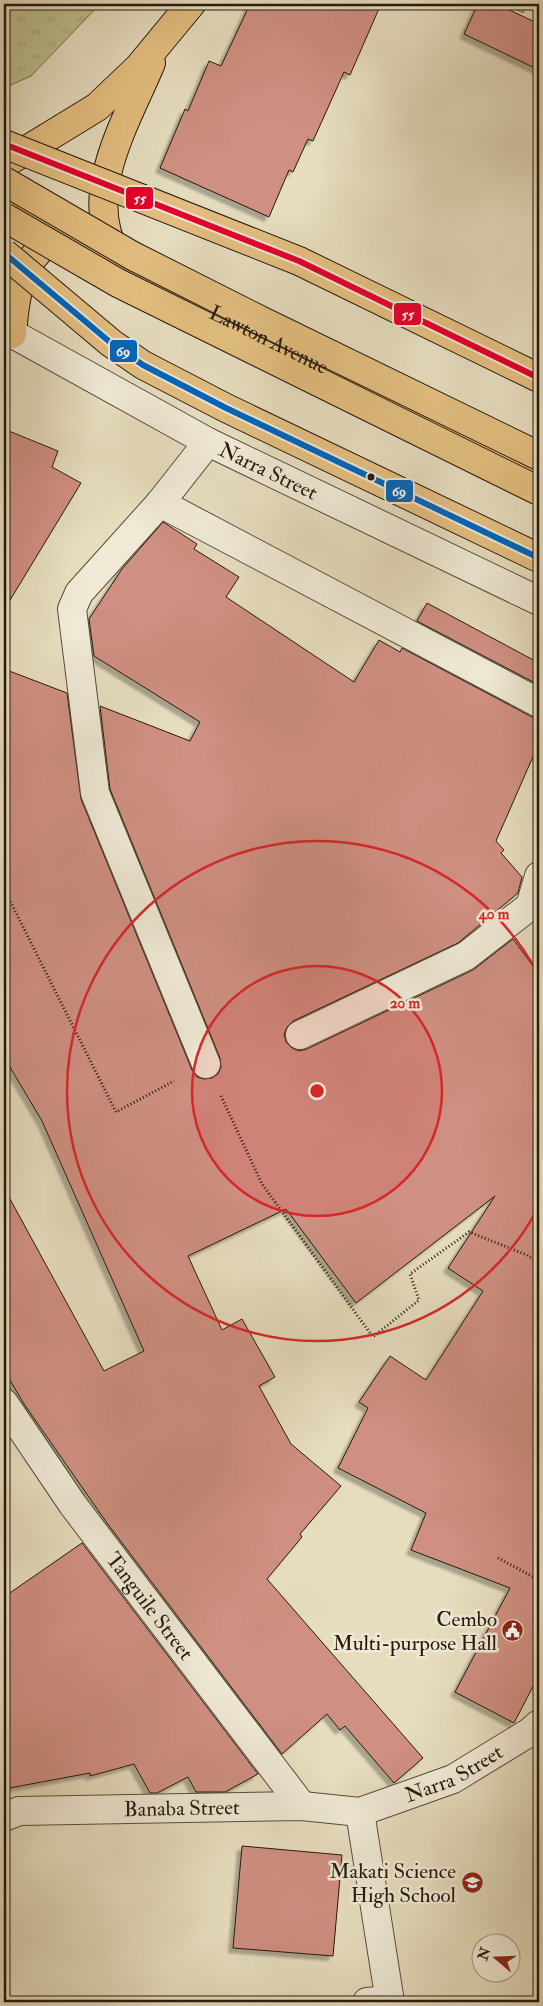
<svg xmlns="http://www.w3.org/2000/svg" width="543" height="2006" font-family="'IM FELL Double Pica',serif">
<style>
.park{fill:url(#park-tufts);stroke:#706c4c}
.pitch{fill:#bcbf8d;stroke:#706c4c}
.building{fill:#cf8f82;stroke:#251a0c;filter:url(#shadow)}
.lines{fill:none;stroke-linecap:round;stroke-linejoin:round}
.minor-casing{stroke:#554b39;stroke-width:30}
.major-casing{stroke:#251a0c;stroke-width:30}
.path{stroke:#251a0c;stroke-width:3;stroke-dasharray:1 2.5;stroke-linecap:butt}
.minor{stroke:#efe9d5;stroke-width:28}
.major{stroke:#e3be80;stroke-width:28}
.major-bridge-casing{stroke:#251a0c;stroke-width:30;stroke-linecap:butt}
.major-bridge{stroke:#e3be80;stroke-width:28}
.bus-1-casing{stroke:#efe9d5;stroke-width:10}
.bus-2-casing{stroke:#efe9d5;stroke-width:10}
.bus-1{stroke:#e4002b;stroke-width:6}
.bus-2{stroke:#0065bd;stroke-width:6}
.ring{fill:none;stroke:#d62828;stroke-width:2.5}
.bus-dot{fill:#251a0c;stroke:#efe9d5;stroke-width:2}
.labels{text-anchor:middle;stroke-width:5;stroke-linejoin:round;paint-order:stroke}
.street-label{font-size:21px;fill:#251a0c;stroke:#efe9d5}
.poi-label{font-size:21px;fill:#251a0c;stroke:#efe9d5;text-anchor:end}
.centre{fill:#d62828;stroke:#efe9d5;stroke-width:2.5}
.ring-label{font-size:15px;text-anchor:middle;font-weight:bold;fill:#d62828;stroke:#efe9d5;stroke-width:5;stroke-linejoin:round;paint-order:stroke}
.line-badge{stroke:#efe9d5;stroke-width:2}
.badge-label{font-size:14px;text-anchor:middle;font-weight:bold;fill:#fff}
</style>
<defs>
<pattern id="park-tufts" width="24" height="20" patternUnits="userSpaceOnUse" patternTransform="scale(1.25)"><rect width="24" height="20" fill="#bcbf8d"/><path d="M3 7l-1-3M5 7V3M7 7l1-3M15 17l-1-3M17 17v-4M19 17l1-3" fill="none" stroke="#a1a478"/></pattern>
<filter id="shadow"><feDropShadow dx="-4.5" dy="4.5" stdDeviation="1" flood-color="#0004"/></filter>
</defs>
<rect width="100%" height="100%" fill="#e6ddbf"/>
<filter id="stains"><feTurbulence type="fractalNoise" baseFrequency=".004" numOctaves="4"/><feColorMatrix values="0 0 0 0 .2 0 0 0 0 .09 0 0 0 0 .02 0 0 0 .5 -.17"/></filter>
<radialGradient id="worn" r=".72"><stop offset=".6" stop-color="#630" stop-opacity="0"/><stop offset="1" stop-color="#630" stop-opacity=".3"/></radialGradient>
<polygon class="park" points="4,4 100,4 31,76 4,88"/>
<polygon class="pitch" points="505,4 527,4 523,13"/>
<g class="building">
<polygon points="250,4 381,4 350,75 344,72 313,141 308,139 293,172 289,170 269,217 160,168 185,109 188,111 209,61 221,66"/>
<polygon points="478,4 497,4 539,24 539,70 464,34"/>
<polygon points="4,429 58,451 52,467 81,483 4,610"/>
<polygon points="163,522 197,544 194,549 239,577 226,597 354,682 379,640 400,652 402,648 532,717 539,719 539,743 496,841 504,850 501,853 522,877 518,893 458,943 293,1021 287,1027 284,1034 286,1042 292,1048 299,1051 307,1049 473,970 513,939 539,974 539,1675 514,1723 455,1692 510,1588 411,1550 426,1513 338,1468 368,1408 359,1402 390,1356 426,1380 483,1291 448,1268 495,1196 356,1303 286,1209 188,1256 222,1330 242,1319 275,1377 259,1386 291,1444 341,1486 300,1534 302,1537 267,1579 423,1758 394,1783 345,1726 340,1730 327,1714 282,1754 107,1523 24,1404 4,1370 4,1188 104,1371 144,1351 42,1121 4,1057 4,669 67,693 81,799 192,1070 197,1077 204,1079 212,1078 218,1074 221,1067 220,1058 110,789 100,706 190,741 200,722 94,656 89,619 122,569"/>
<polygon points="427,603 539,663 539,680 537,684 417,621"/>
<polygon points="82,1543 258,1774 225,1792 196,1792 188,1777 157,1793 150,1793 134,1764 90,1776 90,1773 4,1789 4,1597"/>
<polygon points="242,1846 342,1855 333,1956 233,1948"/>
</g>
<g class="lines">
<defs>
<g id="minor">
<path id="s1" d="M4 329 208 442 539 601"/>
<polyline points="160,503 539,703"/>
<polyline points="300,1035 466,956 530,906 539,876"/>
<polyline points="206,1064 95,793 72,609 79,593 160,503 208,442"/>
<path id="s2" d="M4 1403 73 1505 302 1806"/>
<polyline points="360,1812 390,2002"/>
<path id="s3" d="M4 1817 19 1811 302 1806 360 1812 453 1779 530 1732 539 1724"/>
<polyline points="367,2002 389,2000"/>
</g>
<g id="major">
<polyline points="4,164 97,107 139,67 191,4"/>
<path id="s4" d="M4 197 126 269 539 473"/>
<path d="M118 257C79 197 127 121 151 63"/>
<path d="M12 334C16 288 20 258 62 232"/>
</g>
</defs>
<use href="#minor" class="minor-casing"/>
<use href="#major" class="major-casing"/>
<g class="path">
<polyline points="4,889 116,1112 174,1081"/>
<polyline points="221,1096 262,1184 373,1337 419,1300 410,1274 469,1232 527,1255 539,1263"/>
<polyline points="498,1558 539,1580"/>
</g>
<use href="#minor" class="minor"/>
<use href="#major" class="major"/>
<defs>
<g id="major-bridge">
<polyline points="4,144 299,261 539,378"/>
<polyline points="4,181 133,256 268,324 539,456"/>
<polyline points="4,217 118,283 539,491"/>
<polyline points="4,253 111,343 143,365 226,408 539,558"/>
</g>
</defs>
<use href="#major-bridge" class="major-bridge-casing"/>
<use href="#major-bridge" class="major-bridge"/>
<defs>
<polyline id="bus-1" points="4,144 299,261 539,378"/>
<polyline id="bus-2" points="4,253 111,343 143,365 226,408 539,558"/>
</defs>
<use href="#bus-1" class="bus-1-casing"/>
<use href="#bus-2" class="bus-2-casing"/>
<use href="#bus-1" class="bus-1"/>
<use href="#bus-2" class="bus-2"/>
</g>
<circle cx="317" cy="1091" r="125" fill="#d62828" fill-opacity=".12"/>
<g class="ring">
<circle cx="317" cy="1091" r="125"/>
<path d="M539 1206A250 250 0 1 1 539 976"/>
</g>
<defs>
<symbol id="civic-disc" viewBox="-11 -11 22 22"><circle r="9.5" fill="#8f2418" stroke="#efe9d5"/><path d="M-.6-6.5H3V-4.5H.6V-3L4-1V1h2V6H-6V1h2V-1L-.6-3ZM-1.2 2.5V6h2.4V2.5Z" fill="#fff"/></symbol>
<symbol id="school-disc" viewBox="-11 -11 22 22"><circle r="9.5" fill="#8f2418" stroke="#efe9d5"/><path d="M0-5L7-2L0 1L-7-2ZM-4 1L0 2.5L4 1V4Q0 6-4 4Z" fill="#fff"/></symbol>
</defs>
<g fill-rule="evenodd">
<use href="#civic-disc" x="500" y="1618" width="25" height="25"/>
<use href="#school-disc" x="460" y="1870" width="25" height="25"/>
</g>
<circle class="bus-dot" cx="371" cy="477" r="4.5"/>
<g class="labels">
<g class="street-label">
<text dy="7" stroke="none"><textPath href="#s4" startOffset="301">Lawton Avenue</textPath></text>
<text dy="7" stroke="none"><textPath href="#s1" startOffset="300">Narra Street</textPath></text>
<text dy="7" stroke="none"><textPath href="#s2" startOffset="250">Tanguile Street</textPath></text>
<text dy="7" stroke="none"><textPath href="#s3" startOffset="459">Narra Street</textPath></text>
<text dy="7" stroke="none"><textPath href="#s3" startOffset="179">Banaba Street</textPath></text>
</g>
<g class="poi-label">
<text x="497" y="1626">Cembo<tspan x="497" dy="24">Multi-purpose Hall</tspan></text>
<text x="456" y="1878">Makati Science<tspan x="456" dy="24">High School</tspan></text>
</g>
</g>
<circle cx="317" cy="1091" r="8" class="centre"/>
<g class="ring-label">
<text x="494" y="919">40 m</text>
<text x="405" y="1008">20 m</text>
</g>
<g class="line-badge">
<rect x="125" y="186" width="29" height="24" rx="5" fill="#e4002b"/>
<rect x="393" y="302" width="29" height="24" rx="5" fill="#e4002b"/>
<rect x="109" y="339" width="29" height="24" rx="5" fill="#0065bd"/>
<rect x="385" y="479" width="29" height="24" rx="5" fill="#0065bd"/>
</g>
<g class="badge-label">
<text x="140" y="203">55</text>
<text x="408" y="319">55</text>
<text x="123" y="356">69</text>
<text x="399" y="496">69</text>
</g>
<rect width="543" height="2006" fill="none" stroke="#e6ddbf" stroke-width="20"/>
<rect x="5" y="5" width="533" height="1996" fill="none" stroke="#251a0c" stroke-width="2.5"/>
<rect x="10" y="10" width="523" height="1986" fill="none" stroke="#251a0c"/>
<g transform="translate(496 1958) rotate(289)"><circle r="24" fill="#efe9d5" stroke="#9e9685"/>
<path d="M0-4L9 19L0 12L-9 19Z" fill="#8f2418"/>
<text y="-8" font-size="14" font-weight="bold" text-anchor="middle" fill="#251a0c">N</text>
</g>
<rect width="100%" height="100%" filter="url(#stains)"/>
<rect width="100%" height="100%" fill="url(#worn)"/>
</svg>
